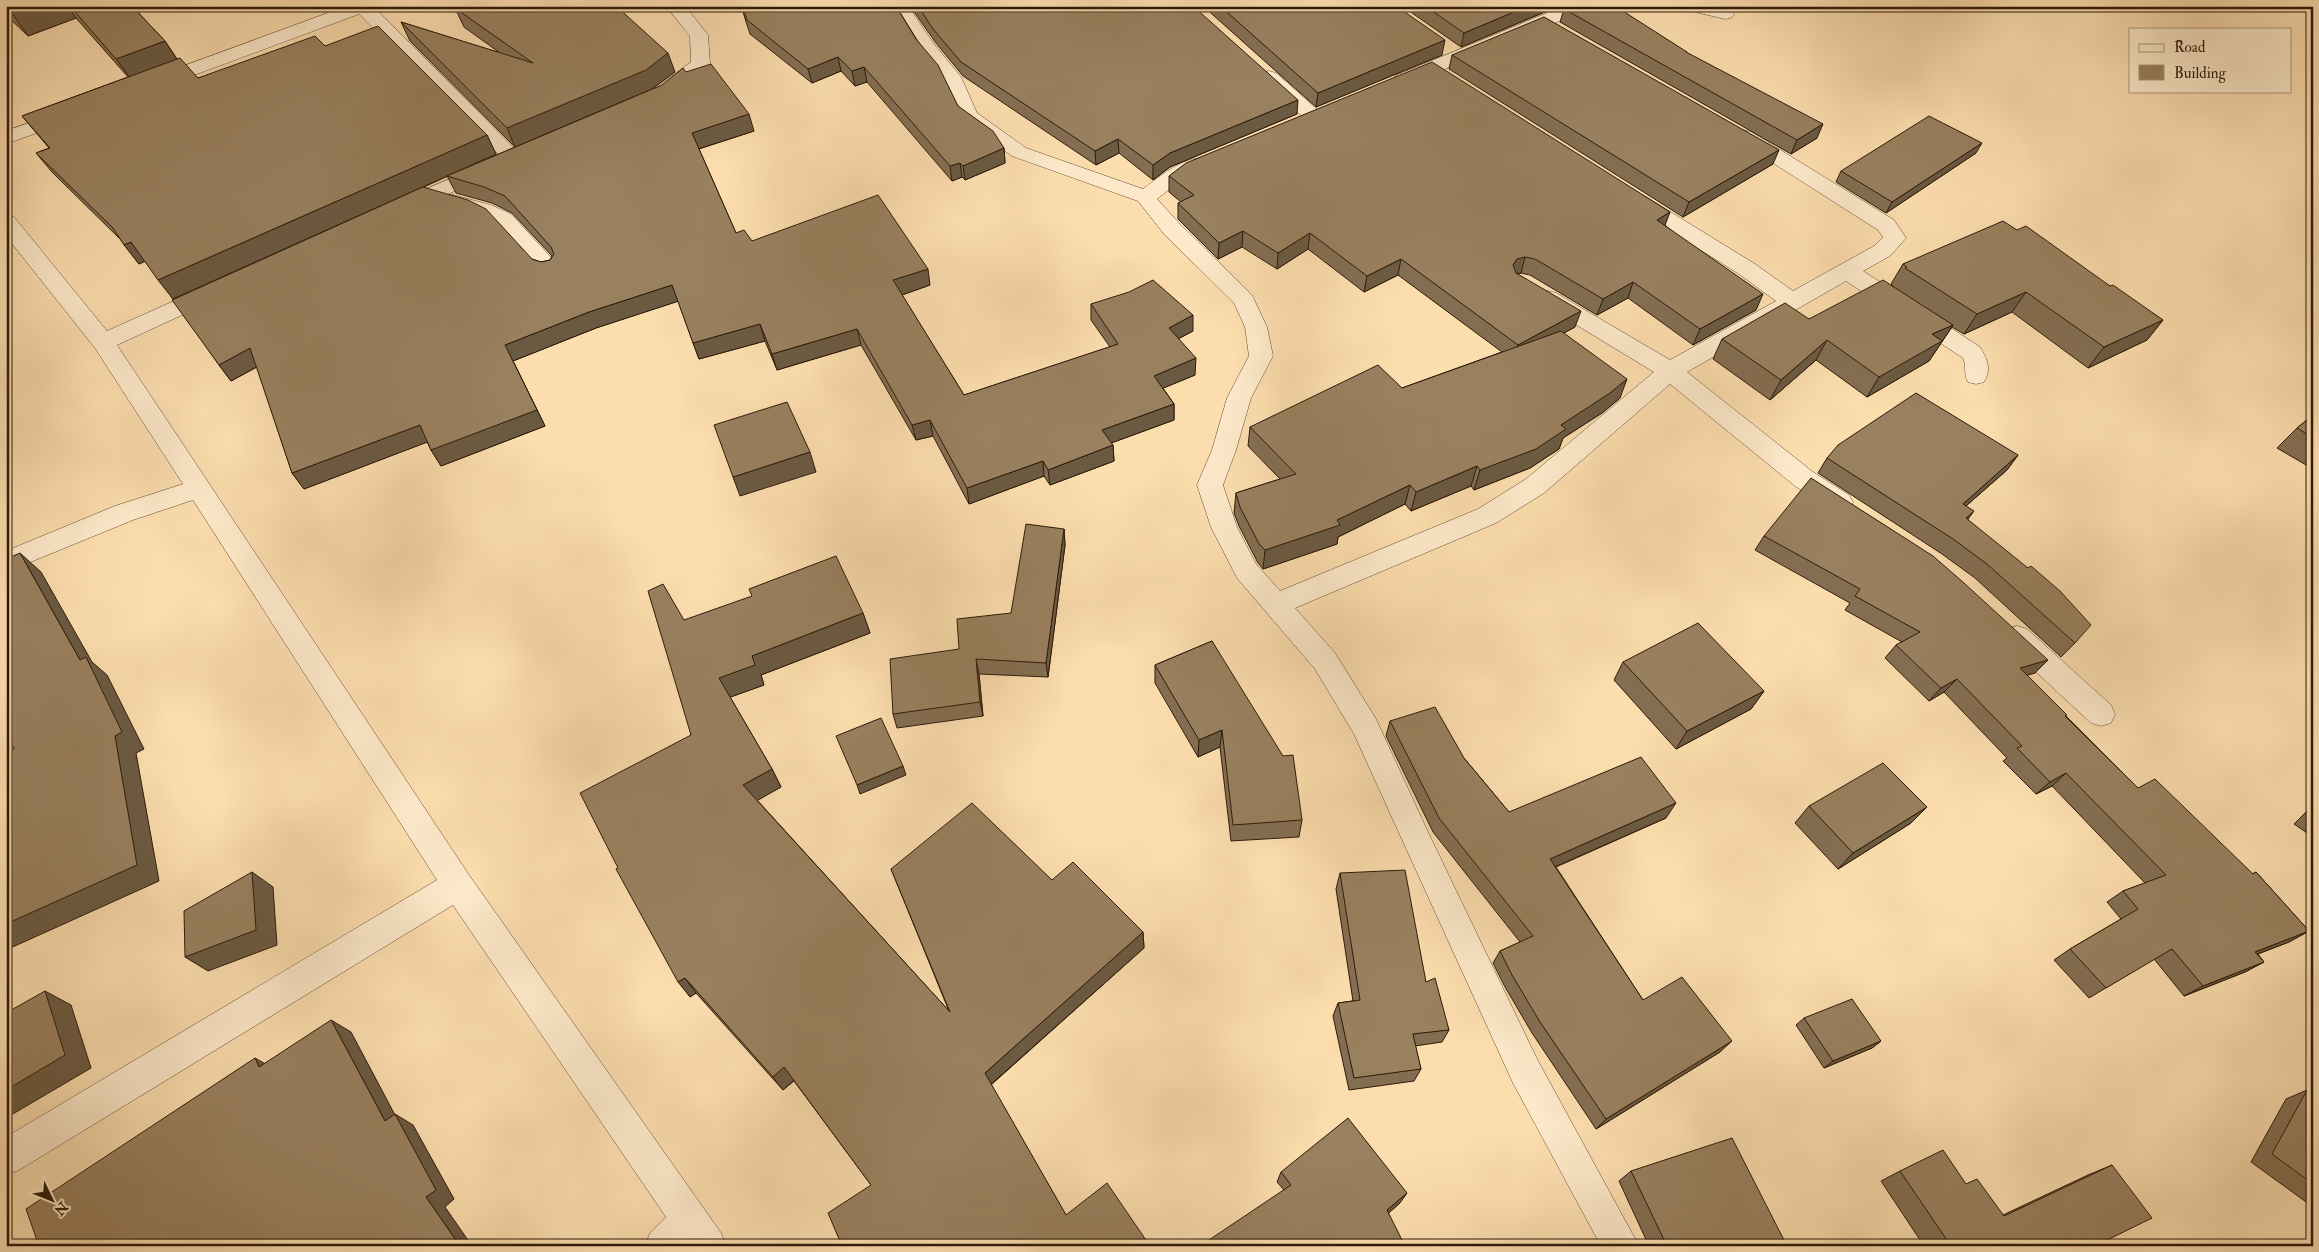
<svg xmlns="http://www.w3.org/2000/svg" width="2319" height="1252" font-family="'IM FELL Double Pica',serif">
<style>
.lines{fill:none;stroke-linecap:round;stroke-linejoin:round}
.minor-casing{stroke:#614c32;stroke-width:1}
.minor{fill:#fde9ca;fill-rule:evenodd}
.wall{fill:#846e52;stroke:#2d1b09}
.shaded-wall{fill:#6b5a42;stroke:#2d1b09}
.building{fill:#99805f;stroke:#2d1b09}
</style>
<rect width="100%" height="100%" fill="#fcddae"/>
<filter id="stains"><feTurbulence type="fractalNoise" baseFrequency=".004" numOctaves="4"/><feColorMatrix values="0 0 0 0 .2 0 0 0 0 .09 0 0 0 0 .02 0 0 0 .5 -.17"/></filter>
<radialGradient id="worn" r=".72"><stop offset=".6" stop-color="#630" stop-opacity="0"/><stop offset="1" stop-color="#630" stop-opacity=".3"/></radialGradient>
<g class="lines">
<defs>
<g id="minor">
<polygon points="347,6 373,6 519,153 522,157 519,161 512,163 505,161 359,14 162,87 155,89 148,87 145,83 148,79"/>
<polygon points="666,6 685,6 705,31 708,35 710,64 670,96 663,98 656,96 653,92 656,88 691,62 690,36"/>
<path d="M890 6H908L934 44 961 77 977 113 1026 148 1143 189C1161 176 1187 153 1210 159L1213 163 1210 167 1185 177 1157 199 1180 224 1252 295 1267 327 1273 356 1251 398 1236 450 1223 485 1237 527 1256 564 1280 591 1478 509 1526 479 1654 372 1540 303 1537 298 1540 293 1548 291 1556 293 1670 360 1776 301 1739 274 1629 205 1626 200 1629 195 1636 194 1643 195 1755 264 1793 291 1874 246 1883 237 1878 230 1737 140 1734 136 1737 132 1744 130 1751 132 1894 220 1906 238 1890 256 1863 271 1980 347C1987 359 1992 369 1984 382L1976 384 1968 382C1963 374 1967 366 1963 358L1846 281 1687 372 1813 472 1849 495 1853 502 1849 509 1840 512 1831 509 1795 486 1670 384 1544 493 1496 523 1295 608 1335 653 1376 719 1427 830 1537 1059 1639 1246H1601L1513 1083 1354 734 1315 669 1237 578 1211 527 1197 485 1212 450 1227 398 1249 356 1245 327 1234 303 1164 234 1138 201 1012 156 962 120 942 78 920 52Z"/>
<polygon points="1564,6 1589,6 1586,10 1409,84 1402,86 1395,84 1392,80 1395,76"/>
<polygon points="1684,6 1716,6 1731,10 1734,14 1731,18 1725,19 1687,10"/>
<polygon points="1269,71 1276,73 1320,112 1323,116 1320,120 1313,122 1306,120 1262,81 1259,77 1262,73"/>
<polygon points="66,110 73,112 76,116 73,120 6,144 6,131"/>
<polygon points="484,164 491,166 494,170 491,174 410,212 403,214 396,212 392,207 396,202"/>
<path d="M453 195 491 205 511 214 557 264 560 269 557 274 549 276 541 274C527 258 513 238 496 224 483 214 450 213 443 201L446 196Z"/>
<polygon points="6,215 14,217 107,331 205,287 213,285 221,287 224,292 221,297 117,345 469,875 721,1233 726,1246 645,1246 650,1233 666,1217 453,905 19,1170 6,1175 6,1137 437,880 193,500 133,520 6,572 6,551 115,506 183,484 95,348 6,236"/>
<polygon points="2017,626 2027,629 2111,705 2115,714 2111,723 2101,726 2091,723 2007,645 2003,637 2007,629"/>
</g>
</defs>
<use href="#minor" class="minor-casing"/>
<use href="#minor" class="minor"/>
</g>
<g class="wall">
<polygon points="6,6 132,6 165,41 177,59 198,78 325,46 487,135 496,154 424,187 532,259 541,262 550,260 552,256 512,213 492,203 456,193 447,176 515,147 410,41 401,22 500,53 464,27 455,8 675,72 653,88 754,131 699,149 736,233 752,241 930,285 902,295 964,395 1110,347 1091,320 1091,304 1193,331 1178,339 1195,375 1163,388 1174,404 1174,420 1111,443 1113,445 1114,461 1050,485 1044,476 969,504 933,436 916,440 861,345 777,370 765,341 699,359 678,301 596,328 513,361 545,426 441,466 431,450 427,442 304,489 292,473 257,367 231,381 219,365 173,299 145,261 139,264 121,240 52,172 36,153 49,148 22,116 128,77 76,18 28,36 7,16 6,16"/>
<polygon points="741,6 896,6 958,106 1004,148 1005,163 965,180 962,177 952,181 867,82 855,86 841,71 812,83 750,34"/>
<polygon points="910,6 1193,6 1297,114 1170,167 1153,180 1119,153 1096,165 963,76 936,43"/>
<polygon points="1203,6 1396,6 1442,55 1316,107"/>
<polygon points="1402,6 1559,6 1461,47"/>
<polygon points="1564,9 1687,53 1817,138 1791,154 1560,22"/>
<polygon points="1452,55 1773,164 1683,217 1449,69"/>
<polygon points="1976,153 1886,213 1836,182 1841,171"/>
<polygon points="1169,176 1665,225 1756,310 1693,345 1628,298 1597,315 1530,275 1521,273 1518,274 1575,327 1564,333 1620,398 1602,413 1563,438 1559,449 1530,468 1474,490 1471,486 1411,511 1405,504 1338,537 1337,544 1263,569 1258,563 1239,526 1234,513 1236,493 1280,479 1248,446 1250,427 1402,388 1502,352 1398,275 1364,292 1308,249 1277,269 1242,247 1218,259 1178,219 1178,203 1181,202 1169,192"/>
<polygon points="2017,230 2110,286 2163,320 2147,340 2088,368 2012,312 1964,334 1952,327 1929,361 1867,397 1816,360 1770,400 1713,359 1722,339 1809,319 1894,287 1891,284 1903,264"/>
<polygon points="2313,415 2313,469 2277,448 2297,428"/>
<polygon points="2018,455 2007,470 1966,506 1968,520 2075,643 2061,657 1975,578 1942,554 1818,473 1827,458"/>
<polygon points="1064,529 1065,545 1048,677 979,674 983,716 897,728 893,714 959,649 1011,613"/>
<polygon points="1764,536 2048,660 2035,673 2027,675 2066,716 2138,788 2252,874 2256,872 2309,931 2289,942 2258,954 2264,962 2245,972 2184,996 2154,959 2089,998 2054,960 2070,949 2121,919 2107,902 2123,891 2145,883 2052,786 2036,794 2003,761 2007,758 1944,692 1929,701 1885,658 1896,645 1902,642 1845,610 1850,603 1755,550"/>
<polygon points="863,613 870,633 761,675 764,685 730,697 772,769 781,787 757,800 949,1011 891,869 1052,880 1143,932 1144,948 991,1085 1066,1215 1150,1246 871,1185 794,1081 783,1090 696,993 690,997 618,868 691,735 684,620"/>
<polygon points="1212,641 1302,820 1299,837 1231,841 1220,747 1198,757 1155,683 1155,665"/>
<polygon points="1623,662 1764,691 1751,709 1676,749 1614,680"/>
<polygon points="1390,721 1464,758 1509,812 1666,818 1556,867 1643,1000 1720,1052 1596,1129 1532,1033 1505,987 1493,963 1500,951 1520,942 1433,832 1386,736"/>
<polygon points="2313,805 2313,837 2294,824"/>
<polygon points="1809,806 1911,823 1838,869 1795,823"/>
<polygon points="1340,873 1426,982 1449,1030 1442,1042 1415,1046 1421,1069 1414,1081 1349,1090 1333,1016 1338,1003 1353,1001 1336,889"/>
<polygon points="1804,1018 1881,1041 1872,1048 1824,1068 1796,1025"/>
<polygon points="2307,1090 2313,1095 2313,1207 2251,1162 2286,1099"/>
<polygon points="2112,1165 2099,1244 2100,1246 1924,1246 1881,1181 1900,1171 1966,1184 2003,1215 2088,1175"/>
<polygon points="1631,1171 1787,1246 1649,1246 1619,1181"/>
<polygon points="1281,1172 1400,1203 1388,1213 1284,1190 1277,1182"/>
</g>
<g class="shaded-wall">
<polygon points="26,6 67,6 76,18 28,36 11,12"/>
<polygon points="1528,6 1559,6 1461,47 1464,33"/>
<polygon points="1445,40 1442,55 1316,107 1318,93"/>
<polygon points="165,41 181,65 133,82 116,59"/>
<polygon points="668,53 675,72 652,89 515,147 507,128"/>
<polygon points="838,57 841,71 812,83 808,69"/>
<polygon points="864,67 867,82 855,86 852,71"/>
<polygon points="1298,100 1297,114 1170,167 1153,180 1153,165 1170,153"/>
<polygon points="749,114 754,131 698,149 692,133"/>
<polygon points="1823,124 1817,138 1791,154 1797,140"/>
<polygon points="487,135 496,154 173,299 158,280"/>
<polygon points="1118,139 1119,153 1096,165 1095,151"/>
<polygon points="1982,143 1976,153 1886,213 1892,202"/>
<polygon points="1004,148 1005,163 965,180 963,166"/>
<polygon points="1779,150 1773,164 1683,217 1689,202"/>
<polygon points="960,163 962,177 952,181 950,166"/>
<polygon points="1670,212 1664,228 1657,220"/>
<polygon points="1243,231 1242,247 1218,259 1219,243"/>
<polygon points="1310,233 1308,249 1277,269 1278,253"/>
<polygon points="131,242 146,261 139,264 124,245"/>
<polygon points="1525,257 1521,273 1513,275 1513,265 1517,259"/>
<polygon points="1401,259 1398,275 1364,292 1367,276"/>
<polygon points="928,269 930,285 896,297 893,280"/>
<polygon points="1633,282 1628,298 1597,315 1603,299"/>
<polygon points="672,285 679,301 596,328 513,361 545,426 441,466 431,450 505,345 589,312"/>
<polygon points="2026,292 2012,312 1964,334 1977,314"/>
<polygon points="1763,294 1756,310 1693,345 1700,329"/>
<polygon points="1581,311 1575,327 1514,360 1518,345"/>
<polygon points="1193,315 1193,331 1168,344 1169,328"/>
<polygon points="2163,320 2147,340 2088,368 2104,347"/>
<polygon points="760,324 765,341 699,359 693,343"/>
<polygon points="1953,325 1929,361 1867,397 1879,377 1932,334"/>
<polygon points="857,329 861,345 777,370 772,354"/>
<polygon points="1827,340 1816,360 1770,400 1781,380"/>
<polygon points="250,348 262,364 231,381 219,365"/>
<polygon points="1196,358 1195,375 1154,392 1154,376"/>
<polygon points="1627,379 1620,398 1602,413 1563,438 1559,449 1530,468 1474,490 1480,470 1561,425"/>
<polygon points="1174,404 1174,420 1103,446 1102,430"/>
<polygon points="930,420 933,436 916,440 912,425"/>
<polygon points="420,425 430,441 304,489 292,473"/>
<polygon points="1113,445 1114,461 1050,485 1048,470"/>
<polygon points="810,452 816,472 740,496 733,477"/>
<polygon points="2018,455 2007,470 1951,519 1963,504"/>
<polygon points="1043,461 1044,476 969,504 967,488"/>
<polygon points="1477,466 1471,486 1411,511 1416,492"/>
<polygon points="1410,485 1405,504 1338,537 1337,544 1263,569 1265,550 1337,520"/>
<polygon points="1974,511 1963,526 1966,518"/>
<polygon points="1064,529 1065,545 1048,677 1046,663"/>
<polygon points="20,553 41,572 92,662 107,675 144,749 136,753 159,881 6,950 6,924 115,736 80,660"/>
<polygon points="863,613 870,633 761,675 764,685 728,698 719,678 752,656"/>
<polygon points="976,659 979,674 983,716 980,702"/>
<polygon points="2048,660 2035,673 2007,681 2020,668"/>
<polygon points="1957,679 1944,692 1929,701 1941,688"/>
<polygon points="1764,691 1751,709 1676,749 1687,731"/>
<polygon points="1222,730 1220,747 1198,757 1199,740"/>
<polygon points="903,766 906,775 860,794 857,785"/>
<polygon points="772,769 781,787 753,803 743,785"/>
<polygon points="2066,773 2052,786 2036,794 2050,782"/>
<polygon points="1676,803 1666,818 1543,872 1550,859"/>
<polygon points="1927,807 1911,823 1838,869 1853,853"/>
<polygon points="252,872 273,887 277,945 208,971 185,957"/>
<polygon points="2309,931 2289,942 2236,962 2255,952"/>
<polygon points="1143,932 1144,948 989,1086 985,1073"/>
<polygon points="2264,962 2245,972 2184,996 2203,986"/>
<polygon points="685,978 696,993 690,997 678,982"/>
<polygon points="45,991 71,1005 91,1068 6,1118 6,1090"/>
<polygon points="331,1020 351,1032 404,1132 385,1121"/>
<polygon points="1732,1041 1720,1052 1596,1129 1606,1119"/>
<polygon points="1881,1041 1872,1048 1824,1068 1833,1061"/>
<polygon points="255,1058 276,1070 259,1067"/>
<polygon points="784,1067 794,1080 783,1090 773,1077"/>
<polygon points="395,1114 413,1125 454,1199 445,1207 472,1246 460,1246 426,1197"/>
<polygon points="1407,1193 1400,1203 1381,1220 1387,1210"/>
</g>
<g class="building">
<polygon points="6,6 26,6 11,12 6,8"/>
<polygon points="70,6 132,6 165,41 116,59"/>
<polygon points="461,6 616,6 668,53 646,70 507,128 401,22 533,63 455,8"/>
<polygon points="742,6 896,6 916,39 938,65 958,106 993,131 1004,148 963,166 960,163 950,166 864,67 852,71 838,57 808,69 747,20"/>
<polygon points="918,6 1193,6 1298,100 1170,153 1153,165 1118,139 1095,151 961,62 933,29"/>
<polygon points="1220,6 1396,6 1445,40 1318,93"/>
<polygon points="1425,6 1528,6 1464,33"/>
<polygon points="1570,6 1615,6 1687,52 1686,52 1823,124 1797,140 1564,9"/>
<polygon points="1544,17 1779,150 1689,202 1452,55"/>
<polygon points="378,26 487,135 158,280 131,242 124,245 113,228 36,153 50,148 22,116 180,58 198,78 315,36 325,46"/>
<polygon points="1432,62 1670,212 1657,220 1763,294 1700,329 1633,282 1603,299 1535,259 1525,257 1517,259 1513,265 1516,273 1581,311 1518,345 1401,259 1367,276 1310,233 1278,253 1243,231 1219,243 1178,203 1194,195 1169,176 1186,163"/>
<polygon points="711,64 749,114 692,133 736,233 744,230 752,241 878,195 928,269 893,280 964,395 1118,344 1091,304 1129,292 1153,280 1193,315 1169,328 1196,358 1154,376 1174,404 1102,430 1113,445 1048,470 1043,461 967,488 930,420 912,425 857,329 772,354 760,324 693,343 672,285 589,312 505,345 537,410 431,450 420,425 292,473 250,348 219,365 172,300 423,187 468,200 486,209 532,259 541,262 550,260 554,254 551,247 505,196 484,187 447,176 662,85 683,68 686,72"/>
<polygon points="1929,116 1982,143 1892,202 1841,171"/>
<polygon points="2003,221 2017,230 2026,226 2110,286 2113,285 2163,320 2104,347 2026,292 1977,314 1905,268 1907,267 1903,264"/>
<polygon points="1883,280 1953,325 1932,334 1942,341 1879,377 1827,340 1781,380 1722,339 1785,303 1809,319"/>
<polygon points="1561,331 1627,379 1610,393 1561,425 1566,429 1536,449 1480,470 1477,466 1416,492 1410,485 1337,520 1340,525 1265,550 1259,544 1240,507 1236,493 1296,474 1250,427 1378,365 1402,388"/>
<polygon points="1916,393 2018,455 1963,504 1974,511 1966,518 2028,568 2031,566 2060,591 2091,625 2075,643 1987,564 1953,539 1827,458 1838,445"/>
<polygon points="787,402 810,452 733,477 714,425"/>
<polygon points="2313,415 2313,438 2297,428"/>
<polygon points="1811,478 1933,556 1964,583 2048,660 2020,668 2067,715 2065,716 2138,788 2155,779 2253,874 2256,872 2309,931 2255,952 2264,962 2203,986 2172,949 2106,988 2070,949 2138,909 2123,891 2166,875 2066,773 2050,782 2017,748 2022,746 1957,679 1941,688 1896,645 1920,632 1855,596 1860,589 1764,536"/>
<polygon points="1026,524 1064,529 1046,663 976,659 980,702 893,714 890,659 959,649 957,619 1011,613"/>
<polygon points="20,553 80,660 86,657 122,732 115,736 137,865 6,924 6,749 14,749 6,732 6,559"/>
<polygon points="836,556 863,613 752,656 755,665 719,678 772,769 743,785 950,1012 891,869 972,803 1052,880 1073,862 1143,932 985,1073 1066,1215 1107,1183 1150,1246 842,1246 828,1213 871,1185 784,1067 773,1077 685,978 678,982 616,869 618,868 580,793 691,735 648,591 663,584 684,620 752,596 749,589"/>
<polygon points="1698,623 1764,691 1687,731 1623,662"/>
<polygon points="1212,641 1283,756 1293,755 1302,820 1233,825 1222,730 1199,740 1155,665"/>
<polygon points="1435,707 1464,758 1509,812 1641,757 1676,803 1550,859 1643,1000 1682,977 1732,1041 1606,1119 1540,1022 1512,975 1500,951 1533,936 1439,818 1390,721"/>
<polygon points="881,718 903,766 857,785 836,736"/>
<polygon points="1883,763 1927,807 1853,853 1809,806"/>
<polygon points="1405,870 1426,982 1435,978 1449,1030 1413,1034 1421,1069 1354,1078 1338,1003 1360,1000 1340,873"/>
<polygon points="252,872 256,930 185,957 184,911"/>
<polygon points="45,991 65,1055 6,1090 6,1013"/>
<polygon points="1852,999 1881,1041 1833,1061 1804,1018"/>
<polygon points="331,1020 385,1121 395,1114 436,1190 426,1197 460,1246 39,1246 26,1209 255,1058 259,1067"/>
<polygon points="2307,1090 2313,1095 2313,1184 2272,1154"/>
<polygon points="1348,1118 1407,1193 1387,1210 1405,1246 1200,1246 1291,1185 1281,1172"/>
<polygon points="1732,1138 1787,1246 1667,1246 1631,1171"/>
<polygon points="1943,1150 1966,1184 1977,1179 2004,1216 2112,1165 2152,1218 2099,1244 2100,1246 1951,1246 1900,1171"/>
</g>
<rect width="2319" height="1252" fill="none" stroke="#fcddae" stroke-width="25"/>
<rect x="8" y="8" width="2304" height="1237" fill="none" stroke="#2d1b09" stroke-width="2.5"/>
<rect x="12" y="12" width="2294" height="1227" fill="none" stroke="#2d1b09"/>
<rect x="2129" y="28" width="162" height="65" fill="#fde9ca" stroke="#aa977d"/>
<rect x="2139" y="44" width="25" height="8" fill="#fde9ca" stroke="#aa977d"/>
<text x="2174" y="52" font-size="15" fill="#2d1b09">Road</text>
<rect x="2139" y="65" width="25" height="15" fill="#99805f" stroke="#aa977d"/>
<text x="2174" y="78" font-size="15" fill="#2d1b09">Building</text>
<g transform="translate(52 1200) rotate(133)" stroke="#fde9ca" stroke-width="4" paint-order="stroke">
<path d="M0-4L9 19L0 12L-9 19Z" fill="#2d1b09"/>
<text y="-8" font-size="14" font-weight="bold" text-anchor="middle" fill="#2d1b09">N</text>
</g>
<rect width="100%" height="100%" filter="url(#stains)"/>
<rect width="100%" height="100%" fill="url(#worn)"/>
</svg>
